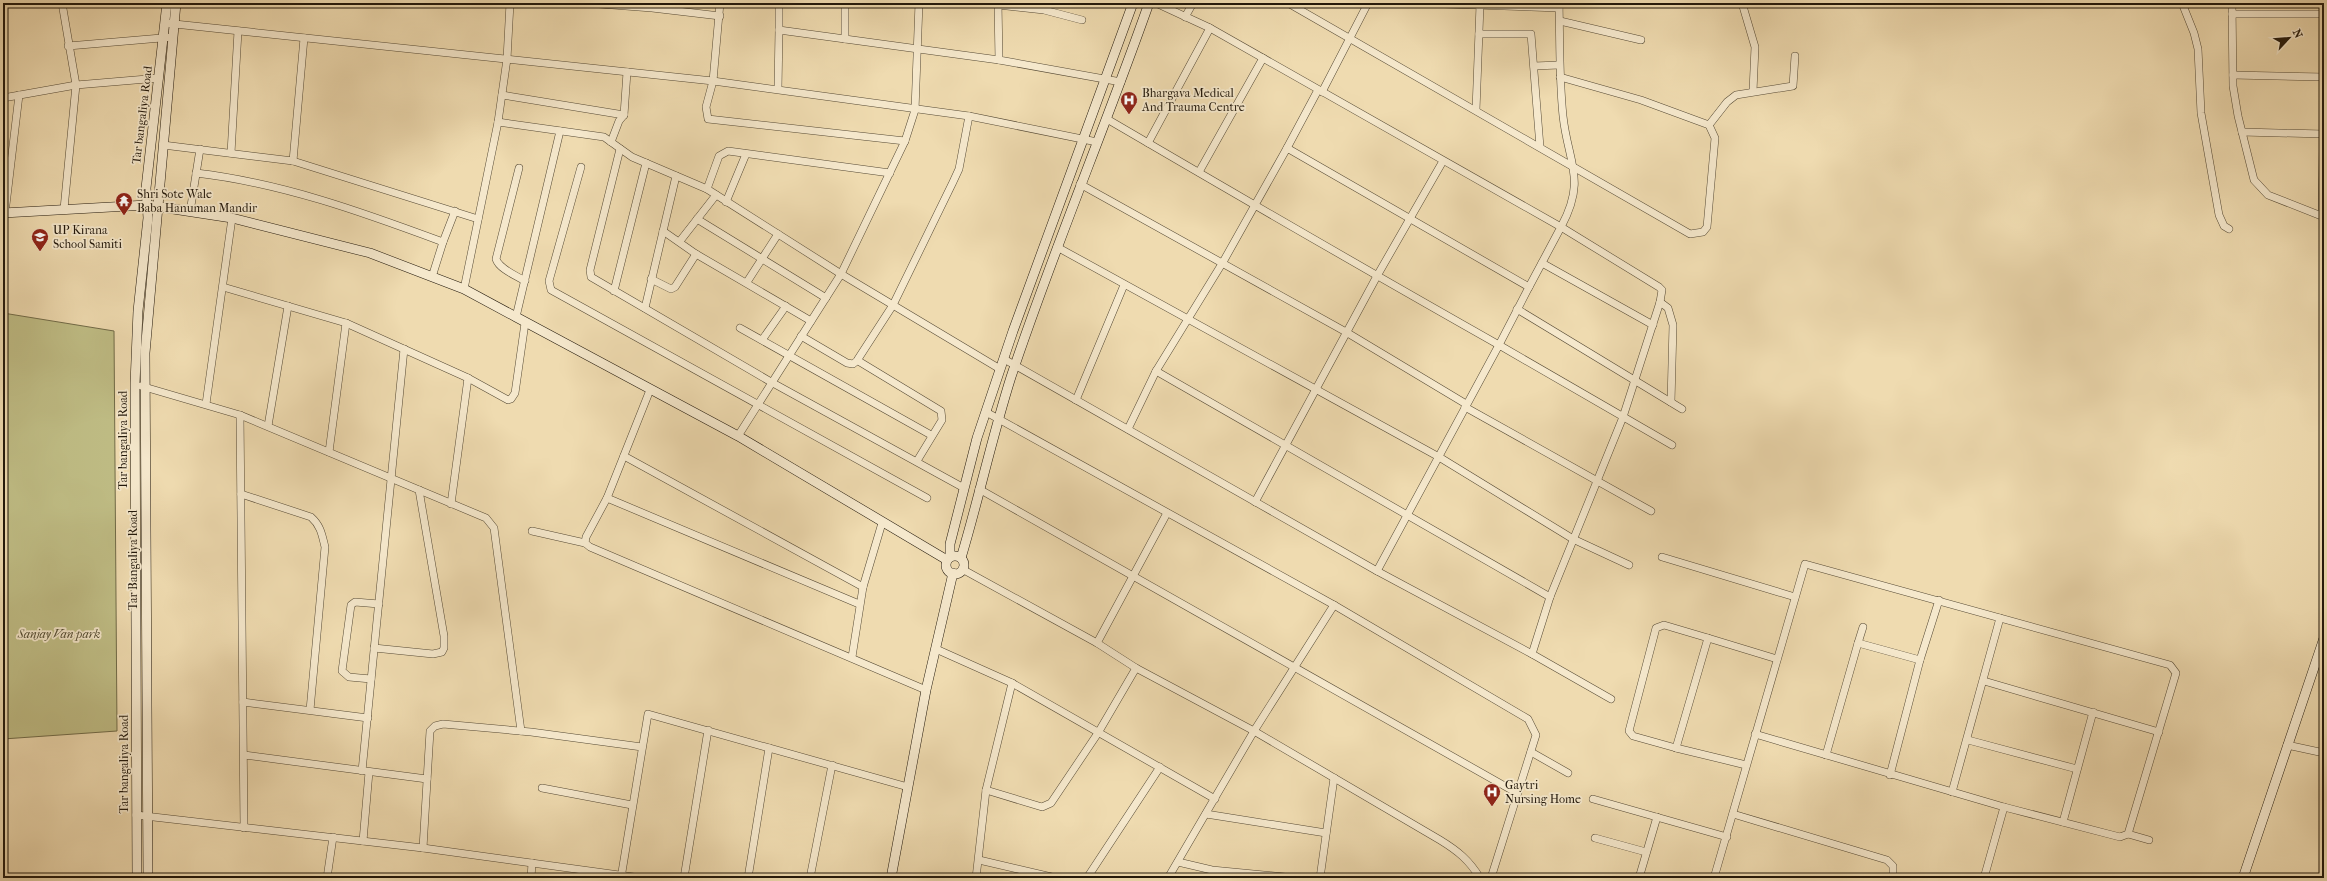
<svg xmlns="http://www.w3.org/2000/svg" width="2327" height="881" font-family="'IM FELL French Canon',serif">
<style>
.green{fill:#c0be86;stroke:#716b48}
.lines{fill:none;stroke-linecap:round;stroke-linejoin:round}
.street-casing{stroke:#554934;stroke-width:8}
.secondary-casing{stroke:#22180b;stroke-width:10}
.street{stroke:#f5e8cc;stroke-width:7}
.secondary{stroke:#f5e8cc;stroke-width:9}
.labels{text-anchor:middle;stroke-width:3.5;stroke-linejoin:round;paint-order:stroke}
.poi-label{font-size:12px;fill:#22180b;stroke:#f5e8cc;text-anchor:start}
.street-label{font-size:12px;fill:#22180b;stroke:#f5e8cc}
.park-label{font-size:12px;font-style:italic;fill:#514a30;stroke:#f5e8cc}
</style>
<rect width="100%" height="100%" fill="#efdbb0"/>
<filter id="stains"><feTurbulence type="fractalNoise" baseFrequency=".005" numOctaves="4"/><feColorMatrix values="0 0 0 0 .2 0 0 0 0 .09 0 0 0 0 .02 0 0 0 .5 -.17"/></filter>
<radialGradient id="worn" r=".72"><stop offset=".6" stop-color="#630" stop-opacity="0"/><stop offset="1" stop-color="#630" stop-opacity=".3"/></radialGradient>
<polygon class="green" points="3,313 114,331 117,731 3,739"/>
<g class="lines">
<defs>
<g id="street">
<polyline points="62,3 76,85 64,209"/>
<polyline points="586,3 652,8 720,16"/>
<polyline points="720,3 713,81 706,107 708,119 905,141"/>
<polyline points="998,3 999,60 1121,82"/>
<polyline points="1156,3 1210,28 1561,227 1529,287"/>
<polyline points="1288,3 1690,234 1703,232 1707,227 1715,138 1709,125 1641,100 1560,77"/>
<polyline points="1415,3 1559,8"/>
<polyline points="1742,3 1755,47 1753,91"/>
<polyline points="2182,3 2194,33 2198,49 2201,113 2219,215 2224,226 2229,229"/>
<polyline points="2232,3 2233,86 2238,116 2254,180 2268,195 2324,217"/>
<polyline points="998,5 1044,10 1082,20"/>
<polyline points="2232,14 2324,14"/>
<polyline points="1185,17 1193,3"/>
<polyline points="1560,21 1641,40"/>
<polyline points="165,23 713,81 969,116 1097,142"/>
<polyline points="779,30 779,3"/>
<polyline points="1479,34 1531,34 1540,147"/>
<polyline points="845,39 845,3"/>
<polyline points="68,46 173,37"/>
<polyline points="1534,66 1559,65"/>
<polyline points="2233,75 2324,77"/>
<polyline points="778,89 779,30 999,60"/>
<polyline points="1322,92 1368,3"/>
<polyline points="502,95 624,115"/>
<polyline points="3,98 76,85 159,78"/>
<polyline points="1476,110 1480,5"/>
<path d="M1107 119C1237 195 1368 271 1499 345L1529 287 1287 148 1223 262 1156 371 1128 429"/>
<polyline points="498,122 604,137 632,157 707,189 841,274 1000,369"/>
<polyline points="1709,125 1727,102 1736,95 1793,86 1795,56"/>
<polyline points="2242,132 2323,134"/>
<polyline points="611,142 619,121 624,115 627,72"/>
<polyline points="1148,143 1210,28"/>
<polyline points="163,145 293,161 478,219"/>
<polyline points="1287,148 1318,90"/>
<polyline points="620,149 590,270 591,277 771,382 964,488"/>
<polyline points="231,153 238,31"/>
<polyline points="293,161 304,38"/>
<polyline points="581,167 549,281 551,290 927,498"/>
<path d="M519 168 496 259C499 269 517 276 525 281"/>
<polyline points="1199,172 1263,58"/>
<path d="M196 173C282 183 362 212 443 242"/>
<polyline points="1080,184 1346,332 1466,404"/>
<polyline points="707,189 719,156 728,151 890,173"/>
<polyline points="726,202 746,154"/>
<polyline points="190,212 200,149"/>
<polyline points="5,213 19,95"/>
<polyline points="2322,216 2324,88"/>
<polyline points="697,219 826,298"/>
<polyline points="663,231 696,254 811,321"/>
<polyline points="680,241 716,195"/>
<polyline points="1057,247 1439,457 1573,539 1629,565"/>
<polyline points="1542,263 1653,325"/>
<polyline points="432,277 443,242 455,211"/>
<polyline points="651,279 671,289 675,287 696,254"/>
<polyline points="747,282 778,234"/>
<polyline points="223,287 346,323 468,378 508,400 511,399 515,393 525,323"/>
<polyline points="464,289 498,122 507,59 510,3"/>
<polyline points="614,291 646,163"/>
<polyline points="1660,302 1668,308 1673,325 1671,402"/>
<polyline points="645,308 676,176"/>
<polyline points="1517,309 1682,409"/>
<polyline points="516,317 560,131"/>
<polyline points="740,328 931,435"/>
<polyline points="801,336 847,363 853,364 858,360"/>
<polyline points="762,340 786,306"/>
<polyline points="1004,359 1377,571 1499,345 1672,445"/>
<polyline points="1156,371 1550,597"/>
<polyline points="141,386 240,415 486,518 494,528 521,731"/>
<polyline points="650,390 607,498 586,537 585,543 590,547 926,690"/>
<polyline points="1076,400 1124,285"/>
<polyline points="206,404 232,218"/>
<polyline points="1465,407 1651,511"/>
<polyline points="986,412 1334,605 1528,719 1536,735 1491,878"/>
<polyline points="240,415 244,828"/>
<polyline points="268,426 288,306"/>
<polyline points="738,436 841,274 905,141 915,110 919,3"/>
<polyline points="329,452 346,323"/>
<polyline points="624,456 863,587"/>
<polyline points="917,461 942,420 941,411 860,362 858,359 893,305 953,182 959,169 969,116"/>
<polyline points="979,489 1517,793"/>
<path d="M241 494 311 517C321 526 322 535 325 547L310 710"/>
<polyline points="607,498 859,604"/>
<polyline points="1255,502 1377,276 1443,161"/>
<polyline points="451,504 468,378"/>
<polyline points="532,531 585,543"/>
<polyline points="1662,557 1795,597"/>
<path d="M962 569 1097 643 1136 668 1254 731 1440 840C1458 851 1469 860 1480 878"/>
<path d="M1377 571 1532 654 1550 597 1623 417 1660 302 1662 290 1659 287 1561 227C1587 179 1568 163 1563 116 1559 78 1560 40 1559 3"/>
<polyline points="1097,643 1167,513"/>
<polyline points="1858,643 1863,627"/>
<polyline points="374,648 433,654 442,652 444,648 444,636 419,490"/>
<polyline points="936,649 1012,683 1215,799"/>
<polyline points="1532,654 1611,699"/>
<polyline points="852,657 863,587 882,523"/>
<polyline points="371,679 349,677 342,671 351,605 355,602 379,604"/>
<polyline points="1984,681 2159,732"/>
<polyline points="243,702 368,718"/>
<polyline points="1755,734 2004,807 1984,878"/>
<polyline points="1968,740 2077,769"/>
<polyline points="2287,745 2324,753"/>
<polyline points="1676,748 1633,736 1629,731 1656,628 1664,625 1708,638"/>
<polyline points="1531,752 1568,773"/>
<polyline points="244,755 427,779"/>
<polyline points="1826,755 1858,643 1920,660 1939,600"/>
<polyline points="1746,765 1676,748 1708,638 1777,659"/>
<polyline points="362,771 404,349"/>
<polyline points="1890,775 1920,660"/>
<polyline points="542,788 632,805"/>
<polyline points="986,790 1042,807 1051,803 1098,733 1136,668"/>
<polyline points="1952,792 2000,618"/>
<polyline points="1593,799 1727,837"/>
<polyline points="1206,814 1326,833"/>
<polyline points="1733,814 1887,860 1893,866 1893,878"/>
<polyline points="136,815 423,848 641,878"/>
<polyline points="2063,822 2093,712"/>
<polyline points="2128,834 2149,840"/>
<polyline points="1595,838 1646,852"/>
<polyline points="363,841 369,772"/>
<polyline points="423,848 430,731 435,726 443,724 531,732 642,747"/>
<polyline points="979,860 1056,878"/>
<polyline points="1178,862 1212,870 1295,878"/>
<polyline points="327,878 333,837"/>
<polyline points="531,878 532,863"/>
<polyline points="621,878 648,714 908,787"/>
<polyline points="684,878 708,730"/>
<polyline points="748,878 769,748"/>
<polyline points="810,878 832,765"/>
<polyline points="976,878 986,790 1012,683"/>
<polyline points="1087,878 1160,767"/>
<polyline points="1168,878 1254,731 1334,605"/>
<polyline points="1320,878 1334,778"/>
<polyline points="1639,878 1657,817"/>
<polyline points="1714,878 1805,564 2170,665 2176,673 2128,834 2120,837 2004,807"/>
</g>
<g id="secondary">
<polyline points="3,213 147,205 232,218 370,253 464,289 516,317 738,436 947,560"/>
<circle cx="955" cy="565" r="9"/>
<polyline points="950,557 950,544 977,438 1013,331 1133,3"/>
<path d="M961 558C979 498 992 437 1011 377 1053 251 1105 128 1149 3"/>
<polyline points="137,878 135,384 138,311 148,218 146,188 167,3"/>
<polyline points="148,878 145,353 176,3"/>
<polyline points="891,878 926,690 953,573"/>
<polyline points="2243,878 2324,638"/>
</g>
</defs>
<use href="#street" class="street-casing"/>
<use href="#secondary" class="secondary-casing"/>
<use href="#street" class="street"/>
<use href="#secondary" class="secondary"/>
</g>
<defs>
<symbol id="hospital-pin" viewBox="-11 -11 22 30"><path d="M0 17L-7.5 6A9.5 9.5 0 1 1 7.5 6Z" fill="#8f2418" stroke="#f5e8cc"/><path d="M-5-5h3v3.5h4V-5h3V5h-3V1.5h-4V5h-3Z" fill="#fff"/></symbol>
<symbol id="temple-pin" viewBox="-11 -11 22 30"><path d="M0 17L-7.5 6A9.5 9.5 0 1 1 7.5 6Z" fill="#8f2418" stroke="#f5e8cc"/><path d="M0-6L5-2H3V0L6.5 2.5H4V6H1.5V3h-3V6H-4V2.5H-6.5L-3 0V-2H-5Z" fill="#fff"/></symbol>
<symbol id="school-pin" viewBox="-11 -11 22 30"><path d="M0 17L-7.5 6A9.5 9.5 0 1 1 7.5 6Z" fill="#8f2418" stroke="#f5e8cc"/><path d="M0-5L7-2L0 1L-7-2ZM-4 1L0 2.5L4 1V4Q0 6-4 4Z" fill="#fff"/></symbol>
</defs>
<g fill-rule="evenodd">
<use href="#hospital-pin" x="1119" y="90" width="20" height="27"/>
<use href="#temple-pin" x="114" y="191" width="20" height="27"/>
<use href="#school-pin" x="30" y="227" width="20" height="27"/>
<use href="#hospital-pin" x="1482" y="782" width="20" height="27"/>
</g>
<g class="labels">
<g class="poi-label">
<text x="1142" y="97">Bhargava Medical<tspan x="1142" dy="14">And Trauma Centre</tspan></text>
<text x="137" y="198">Shri Sote Wale<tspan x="137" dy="14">Baba Hanuman Mandir</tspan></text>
<text x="53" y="234">UP Kirana<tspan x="53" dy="14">School Samiti</tspan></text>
<text x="1505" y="789">Gaytri<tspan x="1505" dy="14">Nursing Home</tspan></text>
</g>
<g class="street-label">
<text transform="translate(142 115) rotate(-83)" y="4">Tar bangaliya Road</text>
<text transform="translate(123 440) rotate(-90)" y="4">Tar bangaliya Road</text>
<text transform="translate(133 560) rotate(-90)" y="4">Tar Bangaliya Road</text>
<text transform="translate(124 764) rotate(-90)" y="4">Tar bangaliya Road</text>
</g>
<g class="park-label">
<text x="59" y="638">Sanjay Van park</text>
</g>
</g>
<rect width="2327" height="881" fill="none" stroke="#efdbb0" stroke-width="16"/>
<rect x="4" y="4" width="2319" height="873" fill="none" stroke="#22180b" stroke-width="2"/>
<rect x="8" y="8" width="2311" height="865" fill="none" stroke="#22180b"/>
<g transform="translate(2289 38) rotate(64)" stroke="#f5e8cc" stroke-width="3" paint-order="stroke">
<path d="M0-3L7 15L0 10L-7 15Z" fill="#22180b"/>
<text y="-6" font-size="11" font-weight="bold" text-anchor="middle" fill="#22180b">N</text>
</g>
<rect width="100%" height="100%" filter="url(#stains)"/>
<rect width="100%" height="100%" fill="url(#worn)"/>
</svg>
